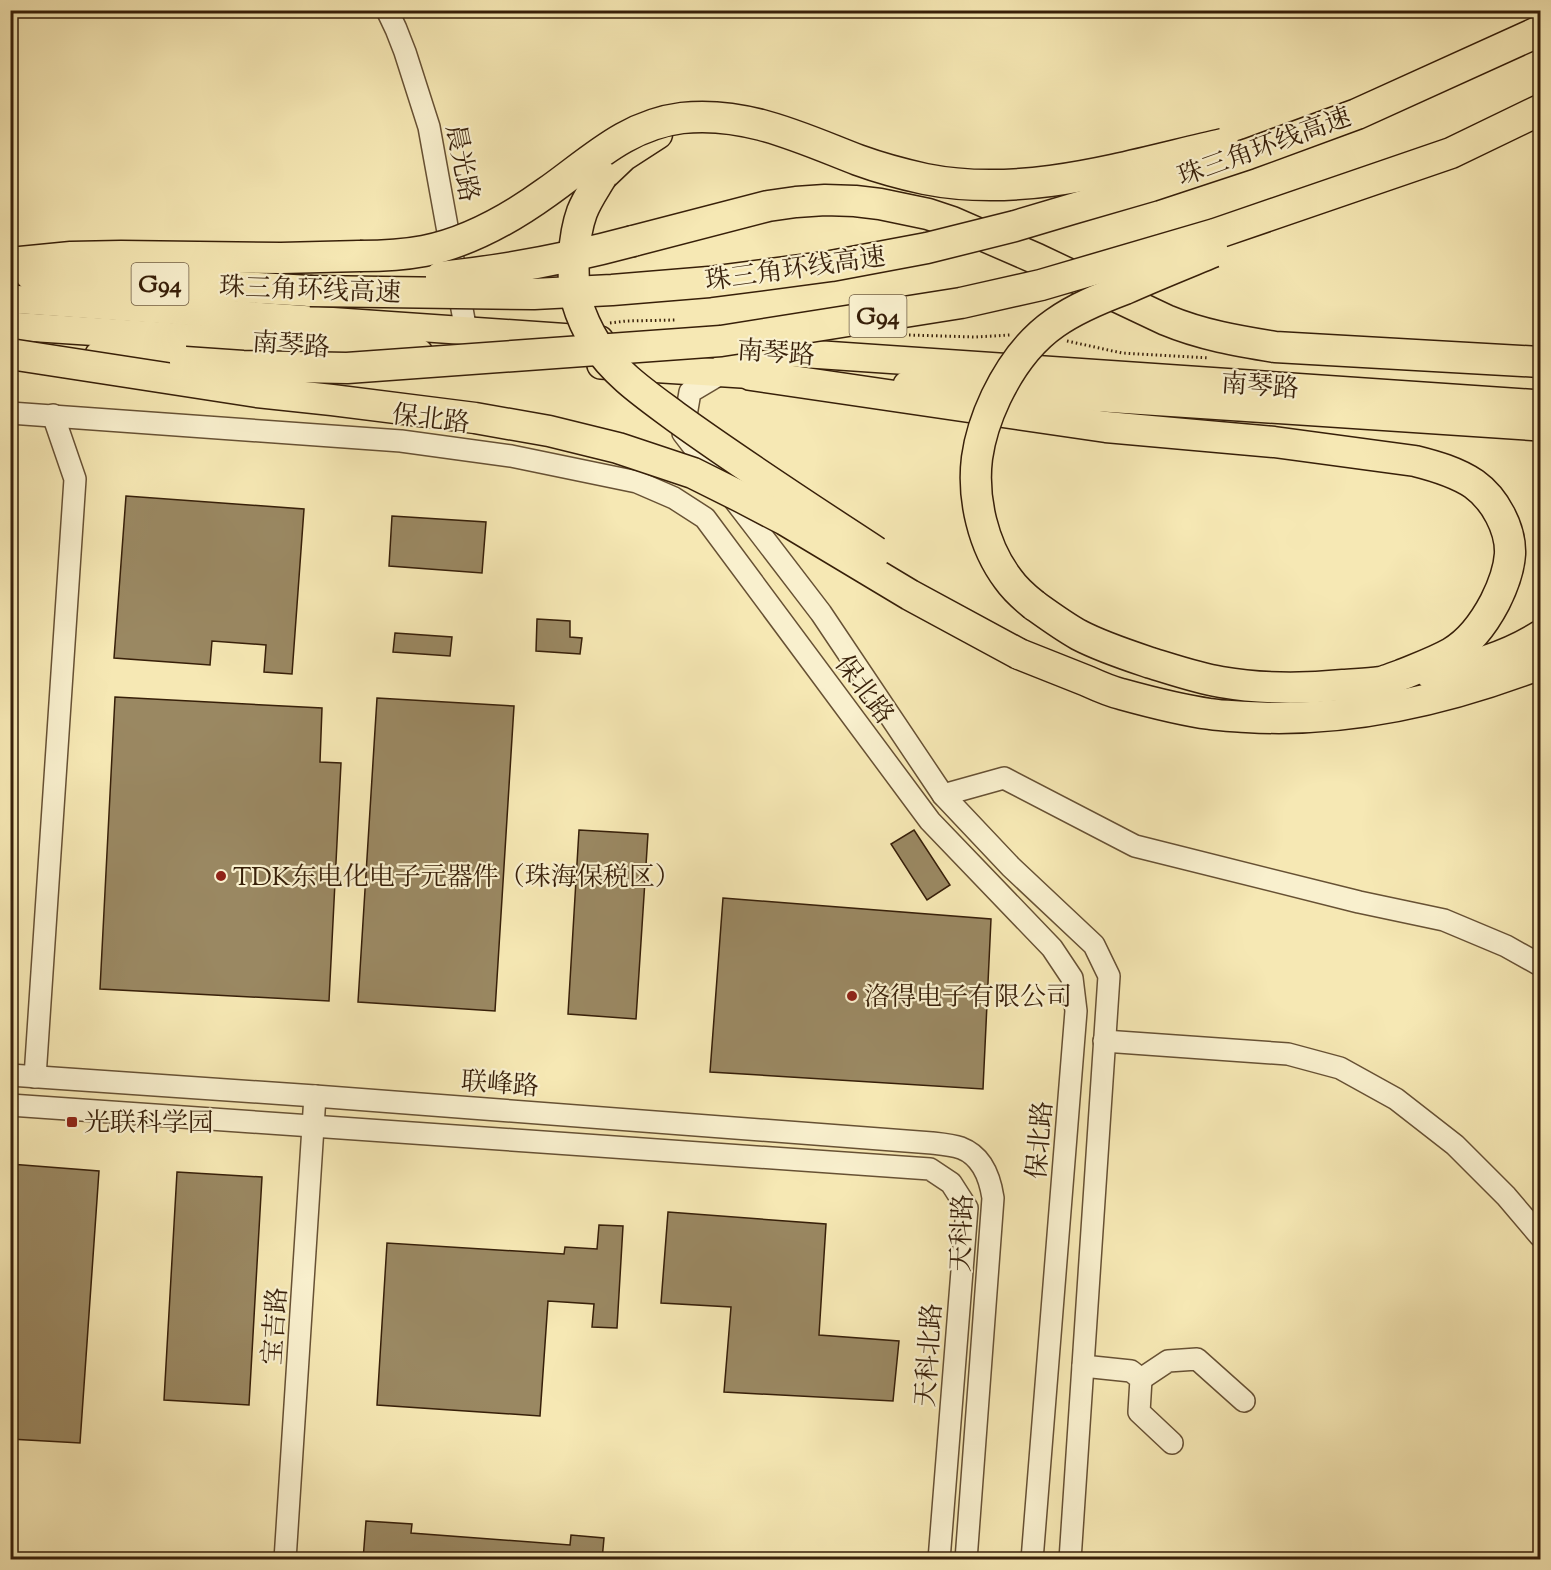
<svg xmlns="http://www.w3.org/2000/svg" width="1551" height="1570" font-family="'Sorts Mill Goudy','Noto Serif SC',serif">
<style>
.building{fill:#9a8862;stroke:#371f09;stroke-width:1.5}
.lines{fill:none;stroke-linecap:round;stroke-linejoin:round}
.minor-casing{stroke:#675134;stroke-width:24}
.major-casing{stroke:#371f09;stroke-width:30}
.highway-casing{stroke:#371f09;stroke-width:33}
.path{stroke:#371f09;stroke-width:3;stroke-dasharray:1.5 3;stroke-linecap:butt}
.minor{stroke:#f9f0ce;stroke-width:21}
.major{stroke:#f6e8b4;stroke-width:27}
.highway{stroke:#f6e8b4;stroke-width:30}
.highway-bridge-casing{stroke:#371f09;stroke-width:33;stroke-linecap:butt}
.highway-bridge{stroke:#f6e8b4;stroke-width:30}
.poi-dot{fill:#8f2418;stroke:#f9f0ce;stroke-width:2}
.labels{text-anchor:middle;stroke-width:4.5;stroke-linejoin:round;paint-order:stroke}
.shield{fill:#f9f0ce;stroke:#715e44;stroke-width:1.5}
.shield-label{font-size:24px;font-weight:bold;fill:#371f09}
.street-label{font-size:26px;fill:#371f09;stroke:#f9f0ce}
.poi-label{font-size:26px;fill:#371f09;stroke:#f9f0ce;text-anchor:start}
</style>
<rect width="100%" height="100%" fill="#f6e8b4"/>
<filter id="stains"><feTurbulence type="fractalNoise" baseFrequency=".00333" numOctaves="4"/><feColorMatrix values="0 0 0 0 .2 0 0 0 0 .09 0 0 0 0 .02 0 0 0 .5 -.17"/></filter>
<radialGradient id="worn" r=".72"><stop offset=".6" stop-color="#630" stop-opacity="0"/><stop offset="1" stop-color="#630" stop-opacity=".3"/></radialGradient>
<g class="building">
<polygon points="126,496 304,509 292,674 264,672 266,645 212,641 210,665 114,658"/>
<polygon points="392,516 486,522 482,573 389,566"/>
<polygon points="537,619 570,621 570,637 582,638 580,654 536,651"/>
<polygon points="395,633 452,637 450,656 393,652"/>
<polygon points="115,697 322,708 320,762 341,763 329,1001 100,989"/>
<polygon points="377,698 514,706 495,1011 358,1002"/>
<polygon points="579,830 648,834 636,1019 568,1014"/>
<polygon points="914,830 950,885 927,900 891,844"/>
<polygon points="723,898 991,919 983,1089 710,1072"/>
<polygon points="10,1164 99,1171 80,1443 10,1439"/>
<polygon points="177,1172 262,1177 249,1405 164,1400"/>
<polygon points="668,1212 826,1224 819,1335 899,1341 893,1401 724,1392 731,1307 661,1303"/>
<polygon points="599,1225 623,1226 617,1328 592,1327 594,1304 548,1301 540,1416 377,1405 387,1243 564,1254 565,1247 597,1249"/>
<polygon points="366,1521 412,1524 411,1533 570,1545 571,1535 604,1538 602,1560 363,1560"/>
</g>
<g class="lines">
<defs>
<g id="minor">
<polyline points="387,10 396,29 405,52 429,127 466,331"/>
<polyline points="722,373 690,392 683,433 821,613 943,795 1011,867 1094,945 1109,976 1070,1560"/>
<polyline points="10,413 401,441 511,456 637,482 674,498 705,518 930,821 1052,948 1072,978 1076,1011 1032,1560"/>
<polyline points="943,795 1004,778 1135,846 1359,902 1444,920 1506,946 1540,965"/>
<polyline points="1104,1041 1288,1054 1340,1068 1396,1099 1455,1145 1506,1196 1540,1236"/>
<path d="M10 1075 315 1096 932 1143C941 1144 952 1145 961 1148 982 1156 990 1178 993 1198L966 1560"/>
<polyline points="35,1077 75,479 53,415"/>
<polyline points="10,1105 930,1169 951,1183 967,1208 939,1560"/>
<polyline points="1083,1366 1131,1371 1141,1379 1139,1412 1172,1443"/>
<polyline points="1141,1379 1168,1361 1197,1359 1244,1401"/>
<polyline points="285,1560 315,1096"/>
</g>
<g id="major">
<polyline points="10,299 600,340"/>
<polyline points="10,326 419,353"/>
<polyline points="722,348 1540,404"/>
<polyline points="601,365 773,376"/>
<polyline points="907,385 1540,427"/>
</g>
<g id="highway">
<polyline points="602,176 623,156 657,134"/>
<path d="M633 241 768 206 796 202 825 200 855 201 880 204 928 214 952 222 1037 259 1166 320C1202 335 1238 341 1275 347L1540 362"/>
<polyline points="10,263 71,257 121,256 281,258 360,256"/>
<polyline points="31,275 310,291"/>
<polyline points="100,356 185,362"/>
<path d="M751 375 1106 427 1274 442 1415 461C1435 466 1456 472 1474 484 1495 499 1511 529 1510 554 1509 570 1502 588 1495 602 1485 621 1470 642 1451 653 1435 662 1418 668 1401 675 1394 677 1387 681 1380 682 1368 684 1355 684 1343 685 1303 689 1261 689 1221 682 1197 678 1174 670 1151 663 1127 655 1102 647 1079 635 1063 626 1048 615 1034 605"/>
<path d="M1019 654C1042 663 1064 672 1087 681 1098 686 1109 691 1121 694 1150 702 1180 710 1210 714 1222 716 1234 716 1247 717 1347 723 1447 700 1540 664"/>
<path d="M1431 674C1469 668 1508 656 1540 636"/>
</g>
</defs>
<use href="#minor" class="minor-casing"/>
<use href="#major" class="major-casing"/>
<use href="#highway" class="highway-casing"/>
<g class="path">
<polyline points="610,323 626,321 675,320"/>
<polyline points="909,335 975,337 1010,335"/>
<polyline points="1067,341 1122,353 1209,358"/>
</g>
<use href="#minor" class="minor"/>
<use href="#major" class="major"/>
<use href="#highway" class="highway"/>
<defs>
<g id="highway-bridge">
<path d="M602 176C595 188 587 199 582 212 573 237 571 277 577 302 581 316 588 331 596 344 615 374 648 396 676 417 741 464 809 508 876 552"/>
<path d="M360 256C382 256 403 255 424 251 469 242 511 218 547 192 591 161 626 125 682 118 746 111 801 138 858 160 880 168 902 174 925 179 1025 199 1126 166 1223 144"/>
<path d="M441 277C506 270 570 258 633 241"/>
<polyline points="310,291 534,294 612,290 709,282 831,266 927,248 1015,226 1072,209 1151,186 1248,154 1357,114 1540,31"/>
<polyline points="10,354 257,392 332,400 475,418 549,431 618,448 693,473 743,498 785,520 910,595 1019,654"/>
<polyline points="185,362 243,366 347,368 721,341 961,303 1041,285 1215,234 1451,153 1540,110"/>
<path d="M1034 605C1024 597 1015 589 1008 579 983 546 972 498 977 458 980 436 987 416 996 397 1010 368 1029 341 1055 323 1076 308 1101 298 1125 289 1154 276 1184 264 1213 252"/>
</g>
</defs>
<use href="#highway-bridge" class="highway-bridge-casing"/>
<use href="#highway-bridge" class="highway-bridge"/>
</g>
<g class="poi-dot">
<circle cx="221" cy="876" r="6"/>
<circle cx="852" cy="996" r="6"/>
<rect x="66" y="1116" width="12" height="12" rx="3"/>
</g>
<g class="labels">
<g class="shield">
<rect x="131.5" y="263" width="57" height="42" rx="4.5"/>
<rect x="849.5" y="295" width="57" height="42" rx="4.5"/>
</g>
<g class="shield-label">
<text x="160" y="292">G94</text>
<text x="878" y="324">G94</text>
</g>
<g class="street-label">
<text transform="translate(1264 146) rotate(-20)" y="9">珠三角环线高速</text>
<text transform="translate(463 163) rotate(79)" y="9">晨光路</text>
<text transform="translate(795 268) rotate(-8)" y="9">珠三角环线高速</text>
<text transform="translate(310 289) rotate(2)" y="9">珠三角环线高速</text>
<text transform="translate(291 344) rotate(4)" y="9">南琴路</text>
<text transform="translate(776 352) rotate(4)" y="9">南琴路</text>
<text transform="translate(1260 385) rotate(4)" y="9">南琴路</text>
<text transform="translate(431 418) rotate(7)" y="9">保北路</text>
<text transform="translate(865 689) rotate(53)" y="9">保北路</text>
<text transform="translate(500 1083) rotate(4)" y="9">联峰路</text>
<text transform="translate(1039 1140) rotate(-85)" y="9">保北路</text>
<text transform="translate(961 1233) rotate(-88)" y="9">天科路</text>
<text transform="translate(274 1326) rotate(-86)" y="9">宝吉路</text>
<text transform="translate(928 1355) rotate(-86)" y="9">天科北路</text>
</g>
<g class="poi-label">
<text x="233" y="885">TDK东电化电子元器件（珠海保税区）</text>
<text x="864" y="1005">洛得电子有限公司</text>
<text x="84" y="1131">光联科学园</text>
</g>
</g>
<rect width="1551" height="1570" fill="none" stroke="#f6e8b4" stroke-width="36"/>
<rect x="12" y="12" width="1527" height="1546" fill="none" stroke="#371f09" stroke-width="3"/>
<rect x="18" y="18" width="1515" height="1534" fill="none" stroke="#371f09" stroke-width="1.5"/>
<rect width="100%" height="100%" filter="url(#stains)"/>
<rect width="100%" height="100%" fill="url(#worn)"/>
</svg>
